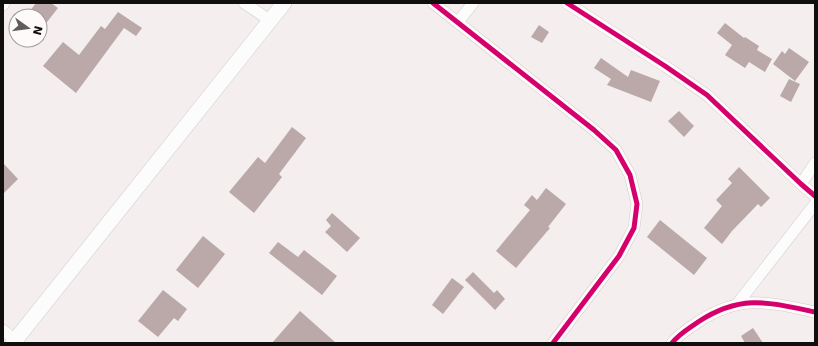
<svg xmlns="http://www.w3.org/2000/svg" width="818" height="346" font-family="'DejaVu Sans',sans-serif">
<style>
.building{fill:#bba8a8}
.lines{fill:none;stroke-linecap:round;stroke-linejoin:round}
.minor-casing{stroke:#d1cccc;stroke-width:12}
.secondary-casing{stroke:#d1cccc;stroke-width:16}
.minor{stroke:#fdfcfc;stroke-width:11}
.secondary{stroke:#fdfcfc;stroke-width:15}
.cycleway-casing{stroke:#fffafa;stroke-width:8}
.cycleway{stroke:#d6006c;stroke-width:5}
</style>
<rect width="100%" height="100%" fill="#f4eeee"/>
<g class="building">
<polygon points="36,3 51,3 58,8 40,31 40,16 26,16"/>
<polygon points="118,12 142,28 136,36 124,28 76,93 43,66 63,42 79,55 101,26 105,29"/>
<polygon points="725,23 744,38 745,37 759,46 757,50 772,59 765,72 749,62 745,68 725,55 732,45 717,33"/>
<polygon points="539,25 549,32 542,43 531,37"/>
<polygon points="789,48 809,62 795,81 773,64 782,51 785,54"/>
<polygon points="601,58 628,77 631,70 660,81 651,102 607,85 611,79 594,68"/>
<polygon points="789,79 800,84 791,102 780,96"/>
<polygon points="679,111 694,126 684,137 668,121"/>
<polygon points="292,127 306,138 279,174 282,177 254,213 229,192 258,157 265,163"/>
<polygon points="3,163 18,179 3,194"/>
<polygon points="739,167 770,198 761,207 758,204 732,231 722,244 704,228 722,206 716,200 732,183 728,179"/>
<polygon points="546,188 566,204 548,227 550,228 516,268 496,251 530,210 524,205 532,195 537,200"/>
<polygon points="332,213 360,238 347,252 325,232 331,226 326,220"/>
<polygon points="660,220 707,258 694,275 647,237"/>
<polygon points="203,236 225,254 198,288 176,270"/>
<polygon points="278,242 298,257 304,250 337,276 322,295 269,253"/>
<polygon points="473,272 494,293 497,290 505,299 495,310 465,280"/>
<polygon points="452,278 464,287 443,314 432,305"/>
<polygon points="163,290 187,309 178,321 174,318 158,337 138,321"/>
<polygon points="300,311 336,343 272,343"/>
<polygon points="753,328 763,343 745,343 741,336"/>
</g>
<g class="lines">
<defs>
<g id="minor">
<polyline points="244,3 271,21"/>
<polyline points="433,3 594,130 616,150 630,175 637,204 634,228 619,256 553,343"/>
<polyline points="567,3 665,66 707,95 801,184 815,196"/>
<polyline points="3,5 4,3"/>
<polyline points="458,22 473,3"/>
<polyline points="801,184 815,163"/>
<polyline points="738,303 815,204"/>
<polyline points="3,330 15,340"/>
<path d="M672 343C679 334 688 329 698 322 741 294 768 302 815 312"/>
</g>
<polyline id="secondary" points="13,343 284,3"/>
</defs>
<use href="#minor" class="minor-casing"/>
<use href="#secondary" class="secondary-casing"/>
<use href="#minor" class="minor"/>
<use href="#secondary" class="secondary"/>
<defs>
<g id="cycleway">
<polyline points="433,3 594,130 616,150 630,175 637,204 634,228 619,256 553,343"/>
<polyline points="567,3 665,66 707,95 801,184 815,196"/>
<path d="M672 343C679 334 688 329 698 322 741 294 768 302 815 312"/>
</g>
</defs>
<use href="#cycleway" class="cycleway-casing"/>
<use href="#cycleway" class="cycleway"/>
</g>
<rect width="818" height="346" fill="none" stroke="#110e0e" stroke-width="8"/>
<g transform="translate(28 28) rotate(104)"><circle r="19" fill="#fffafa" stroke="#a09c9c"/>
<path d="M0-3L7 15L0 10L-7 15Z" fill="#605c5c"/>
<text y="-6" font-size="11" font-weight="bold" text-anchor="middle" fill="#110e0e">N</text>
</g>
</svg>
